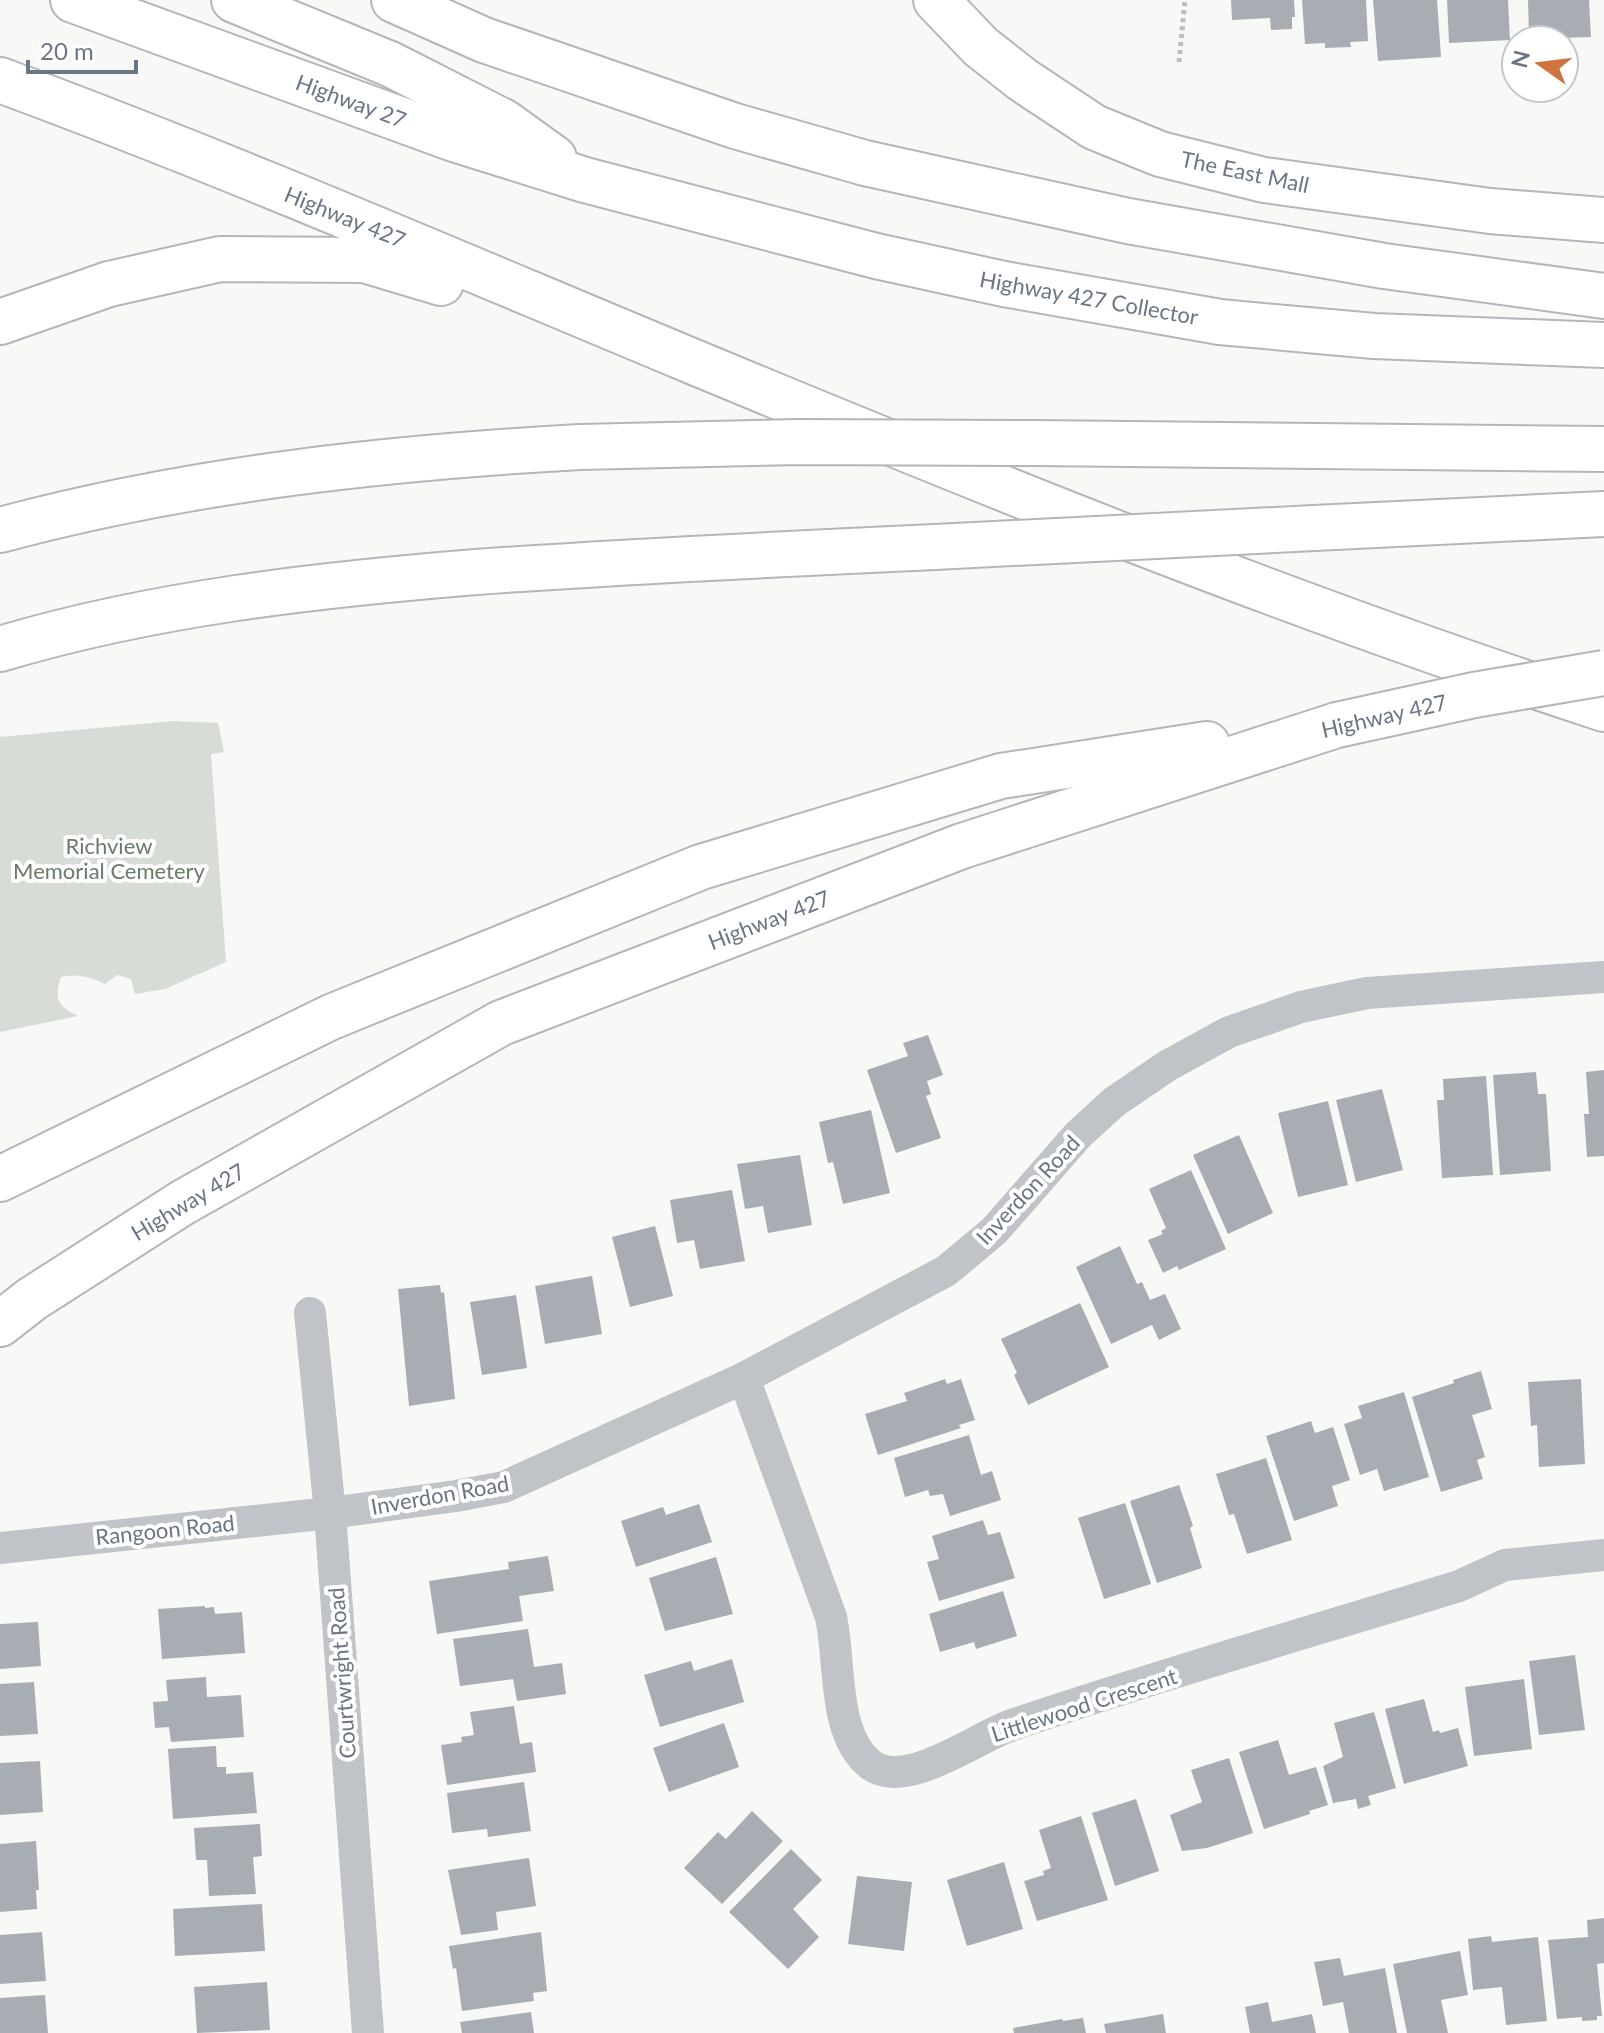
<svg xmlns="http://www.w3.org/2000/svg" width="1604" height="2033" font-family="Lato,sans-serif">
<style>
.green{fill:#d7dcd6}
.building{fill:#a8adb4}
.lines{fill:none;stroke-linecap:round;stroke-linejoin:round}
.secondary-casing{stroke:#b3b6bb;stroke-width:48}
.highway-casing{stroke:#b4b6ba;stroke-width:48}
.path{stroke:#babcbf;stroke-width:5;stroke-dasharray:4 4;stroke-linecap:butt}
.street{stroke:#c0c3c7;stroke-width:32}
.secondary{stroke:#fff;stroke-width:44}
.highway{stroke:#fff;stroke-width:44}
.highway-bridge-casing{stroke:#b4b6ba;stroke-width:48;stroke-linecap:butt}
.highway-bridge{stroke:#fff;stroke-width:44}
.labels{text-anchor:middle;stroke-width:8;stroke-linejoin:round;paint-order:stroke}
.street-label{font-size:22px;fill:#6b7583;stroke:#fff}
.park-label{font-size:22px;fill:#6a7b69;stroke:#fff}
</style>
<rect width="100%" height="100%" fill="#f8f8f6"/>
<path class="green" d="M173 721 218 723 224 752 211 754 226 962 165 989 135 994 131 979 117 975 105 984C90 977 78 973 61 977 54 999 57 1006 78 1016L0 1032V737Z"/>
<g class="building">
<polygon points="1231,0 1294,0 1295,17 1292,17 1292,29 1271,30 1270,18 1232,20"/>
<polygon points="1302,0 1366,0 1368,41 1350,42 1351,47 1325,48 1325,43 1305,44"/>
<polygon points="1373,0 1437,0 1441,57 1378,61"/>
<polygon points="1447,0 1508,0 1510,40 1449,43"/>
<polygon points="1528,0 1589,0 1591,37 1529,39"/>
<polygon points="928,1035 943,1075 927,1081 931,1094 926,1096 941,1138 896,1153 867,1070 908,1056 903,1043"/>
<polygon points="1604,1070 1604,1156 1587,1157 1584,1114 1589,1114 1586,1072"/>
<polygon points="1536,1072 1538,1094 1546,1094 1551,1171 1500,1175 1493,1075"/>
<polygon points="1486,1076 1493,1175 1442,1178 1437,1100 1444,1100 1443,1079"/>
<polygon points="1382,1089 1403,1170 1356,1182 1336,1100"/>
<polygon points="1328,1101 1348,1185 1298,1197 1278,1113"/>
<polygon points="871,1110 890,1193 843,1204 833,1162 828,1163 819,1122"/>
<polygon points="1239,1135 1273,1213 1228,1234 1193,1155"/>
<polygon points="800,1155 812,1225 768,1233 763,1206 745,1209 737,1164"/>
<polygon points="1191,1170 1226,1249 1179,1270 1177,1266 1163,1273 1148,1240 1163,1234 1161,1231 1166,1228 1149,1189"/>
<polygon points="732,1190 745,1261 700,1269 694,1240 677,1243 670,1200"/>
<polygon points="655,1226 673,1296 630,1307 612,1237"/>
<polygon points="1120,1246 1137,1284 1142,1282 1150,1300 1165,1294 1181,1329 1159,1340 1152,1325 1111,1344 1076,1267"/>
<polygon points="592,1276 602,1334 545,1344 535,1286"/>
<polygon points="440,1285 441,1293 444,1292 455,1399 409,1406 398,1289"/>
<polygon points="516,1295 527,1368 482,1375 470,1302"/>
<polygon points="1080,1303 1109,1367 1028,1405 1014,1375 1017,1373 1001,1339"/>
<polygon points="1481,1371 1492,1409 1472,1415 1485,1457 1477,1460 1483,1479 1441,1492 1412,1397 1454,1383 1453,1380"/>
<polygon points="945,1379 947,1384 961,1379 975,1420 959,1425 961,1428 878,1455 865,1414 907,1401 904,1393"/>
<polygon points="1581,1379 1585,1464 1539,1467 1537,1425 1531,1426 1528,1382"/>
<polygon points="1404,1392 1429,1477 1384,1491 1377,1469 1360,1475 1344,1424 1362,1418 1358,1406"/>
<polygon points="1311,1421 1315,1433 1333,1427 1350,1480 1332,1486 1338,1506 1294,1521 1266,1436"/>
<polygon points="969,1435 981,1475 992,1471 1001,1500 950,1516 943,1494 930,1496 928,1490 905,1497 894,1458"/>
<polygon points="1266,1458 1292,1540 1247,1554 1234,1514 1229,1515 1216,1474"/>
<polygon points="1179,1485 1193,1526 1190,1528 1202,1568 1157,1583 1130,1501"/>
<polygon points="1125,1503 1151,1584 1104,1599 1078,1518"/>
<polygon points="699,1504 712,1542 636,1567 621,1521 663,1507 666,1515"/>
<polygon points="983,1520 988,1535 1000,1532 1015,1578 939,1601 927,1562 939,1559 932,1536"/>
<polygon points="548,1556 554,1591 519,1596 523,1621 437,1634 429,1581 509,1569 508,1562"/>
<polygon points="716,1557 733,1614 665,1631 649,1578"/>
<polygon points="1003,1591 1017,1636 976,1649 974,1642 940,1652 929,1614"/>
<polygon points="205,1606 205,1608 214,1607 215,1614 242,1612 245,1653 162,1659 158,1609"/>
<polygon points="38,1622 41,1666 0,1669 0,1624"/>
<polygon points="528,1629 534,1667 562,1663 566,1694 517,1701 513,1679 460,1686 453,1639"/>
<polygon points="1575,1655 1585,1730 1539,1735 1529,1661"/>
<polygon points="732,1659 744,1702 660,1727 644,1675 691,1661 694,1671"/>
<polygon points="206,1677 207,1697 241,1695 244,1737 171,1742 169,1727 155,1728 153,1702 168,1701 166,1680"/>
<polygon points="1524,1679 1532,1749 1474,1756 1465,1687"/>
<polygon points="34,1682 38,1734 0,1736 0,1684"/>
<polygon points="1424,1699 1433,1732 1439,1730 1440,1733 1458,1728 1468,1766 1404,1784 1385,1709"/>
<polygon points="514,1706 520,1744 532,1742 536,1772 447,1785 441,1745 462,1742 461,1737 474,1735 470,1712"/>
<polygon points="1374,1712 1396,1788 1368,1796 1371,1805 1358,1809 1356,1799 1333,1803 1323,1766 1343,1757 1334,1723"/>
<polygon points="724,1723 739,1767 669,1792 653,1748"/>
<polygon points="1278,1740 1289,1775 1316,1767 1328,1805 1309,1811 1310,1814 1264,1829 1239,1752"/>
<polygon points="216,1746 217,1767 226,1767 226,1774 253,1772 257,1813 173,1819 168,1749"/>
<polygon points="1229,1758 1253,1833 1207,1848 1182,1851 1170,1815 1202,1802 1191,1770"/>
<polygon points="40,1761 43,1812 0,1815 0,1763"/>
<polygon points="524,1782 531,1831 488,1837 487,1829 452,1833 447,1793"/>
<polygon points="1136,1799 1159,1871 1115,1886 1092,1813"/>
<polygon points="752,1811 783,1841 722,1904 684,1868 718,1832 726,1839"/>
<polygon points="1081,1816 1108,1900 1037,1921 1024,1881 1044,1875 1043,1871 1051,1868 1039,1830"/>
<polygon points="260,1824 262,1856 253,1857 256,1894 209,1896 207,1860 196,1860 194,1828"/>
<polygon points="36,1841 39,1890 36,1890 37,1909 0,1912 0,1844"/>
<polygon points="791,1849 822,1880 793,1909 819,1937 788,1969 729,1912"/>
<polygon points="529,1858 536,1906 496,1912 498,1930 461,1935 448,1870"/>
<polygon points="1004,1862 1023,1929 967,1946 947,1880"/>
<polygon points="857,1876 912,1882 904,1951 848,1944"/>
<polygon points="262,1904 265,1951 175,1956 173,1909"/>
<polygon points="1604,1918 1604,1963 1597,1964 1602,2016 1597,2016 1597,2020 1582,2021 1582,2017 1557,2019 1548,1940 1588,1937 1587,1920"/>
<polygon points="42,1932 46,1981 0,1984 0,1935"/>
<polygon points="541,1932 547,1991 533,1993 534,2001 462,2011 456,1968 453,1969 449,1946"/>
<polygon points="1491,1936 1492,1942 1538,1937 1547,2021 1506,2025 1502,1987 1473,1990 1468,1939"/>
<polygon points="1460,1951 1468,1995 1441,2000 1448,2033 1407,2033 1393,1964"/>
<polygon points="1340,1958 1344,1976 1385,1968 1397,2033 1349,2033 1343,2002 1323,2006 1314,1962"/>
<polygon points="267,1982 270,2030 197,2033 194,1987"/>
<polygon points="45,1995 48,2033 0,2033 0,1998"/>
<polygon points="1268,2002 1272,2022 1312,2014 1316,2033 1250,2033 1245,2007"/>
<polygon points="531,2012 534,2033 462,2033 460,2022"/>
<polygon points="1163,2014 1166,2033 1106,2033 1104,2024"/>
<polygon points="1083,2018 1086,2033 1014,2033 1013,2028 1062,2019 1063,2021"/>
</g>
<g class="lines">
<defs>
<polyline id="secondary" points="936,0 981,47 1023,80 1094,127 1160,154 1264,180 1490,211 1604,220"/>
<g id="highway">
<polyline points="73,0 454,139 585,180 876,256 1004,284 1220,322 1374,336 1604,345"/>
<polyline points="234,0 390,64 504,122 554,158"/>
<polyline points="394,0 484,40 735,126 865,163 1128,221 1384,266 1604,296"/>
<path d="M0 80C230 165 456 263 682 357 985 483 1291 607 1604 709"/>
<polyline points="0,322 109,284 220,259 364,260 441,283"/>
<polyline points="1035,443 1604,449"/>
<polyline points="1314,528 1604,514"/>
<path d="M0 530C190 479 384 458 580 447"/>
<path d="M0 649C154 603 316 585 476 572 629 561 782 554 935 547"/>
<polyline points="0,1179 331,1017 701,867 1001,776 1207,744"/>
<polyline points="0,1324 32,1299 182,1203 501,1023 962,846 1337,725"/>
</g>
</defs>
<use href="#secondary" class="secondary-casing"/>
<use href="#highway" class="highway-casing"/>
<polyline class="path" points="1179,62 1185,0"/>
<g class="street">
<polyline points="310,1313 330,1513 368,2033"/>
<path d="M744 1378 831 1617C841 1663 832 1735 871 1765 906 1791 977 1737 1012 1725 1159 1675 1310 1632 1459 1586L1505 1565 1604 1555"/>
<polyline points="0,1548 330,1513 456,1496 504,1487 744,1378 946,1271 994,1231 1078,1135 1114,1102 1167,1066 1229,1032 1301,1007 1367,993 1604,977"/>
</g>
<use href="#secondary" class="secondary"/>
<use href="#highway" class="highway"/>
<defs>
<g id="highway-bridge">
<polyline points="580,447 799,442 1035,443"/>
<polyline points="935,547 1314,528"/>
<polyline points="1337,725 1474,695 1604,673"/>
</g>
</defs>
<use href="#highway-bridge" class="highway-bridge-casing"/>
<use href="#highway-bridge" class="highway-bridge"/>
</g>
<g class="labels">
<g class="street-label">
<text transform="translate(351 101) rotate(20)" y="8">Highway 27</text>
<text transform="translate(1245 172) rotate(12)" y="8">The East Mall</text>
<text transform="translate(345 217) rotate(22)" y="8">Highway 427</text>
<text transform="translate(1089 298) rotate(10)" y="8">Highway 427 Collector</text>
<text transform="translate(1384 716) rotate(-13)" y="8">Highway 427</text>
<text transform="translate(769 920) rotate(-21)" y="8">Highway 427</text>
<text transform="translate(1028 1190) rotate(-47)" y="8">Inverdon Road</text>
<text transform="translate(188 1202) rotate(-31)" y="8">Highway 427</text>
<text transform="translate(440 1495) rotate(-10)" y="8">Inverdon Road</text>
<text transform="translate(165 1530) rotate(-6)" y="8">Rangoon Road</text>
<text transform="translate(342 1673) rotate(-94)" y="8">Courtwright Road</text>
<text transform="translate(1084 1705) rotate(-18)" y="8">Littlewood Crescent</text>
</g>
<g class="park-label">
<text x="109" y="854">Richview<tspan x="109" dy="25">Memorial Cemetery</tspan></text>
</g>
</g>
<g transform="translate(1540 64) rotate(284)"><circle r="38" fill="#ffffff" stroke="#c4c8cd" stroke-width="2"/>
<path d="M0-6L14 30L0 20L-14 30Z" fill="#cf743f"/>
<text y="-12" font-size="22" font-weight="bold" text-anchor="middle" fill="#6b7583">N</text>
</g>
<path d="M28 60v12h108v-12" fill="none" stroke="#6b7583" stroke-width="4"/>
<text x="40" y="60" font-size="24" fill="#6b7583" stroke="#ffffff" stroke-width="6" paint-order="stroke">20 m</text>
</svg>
